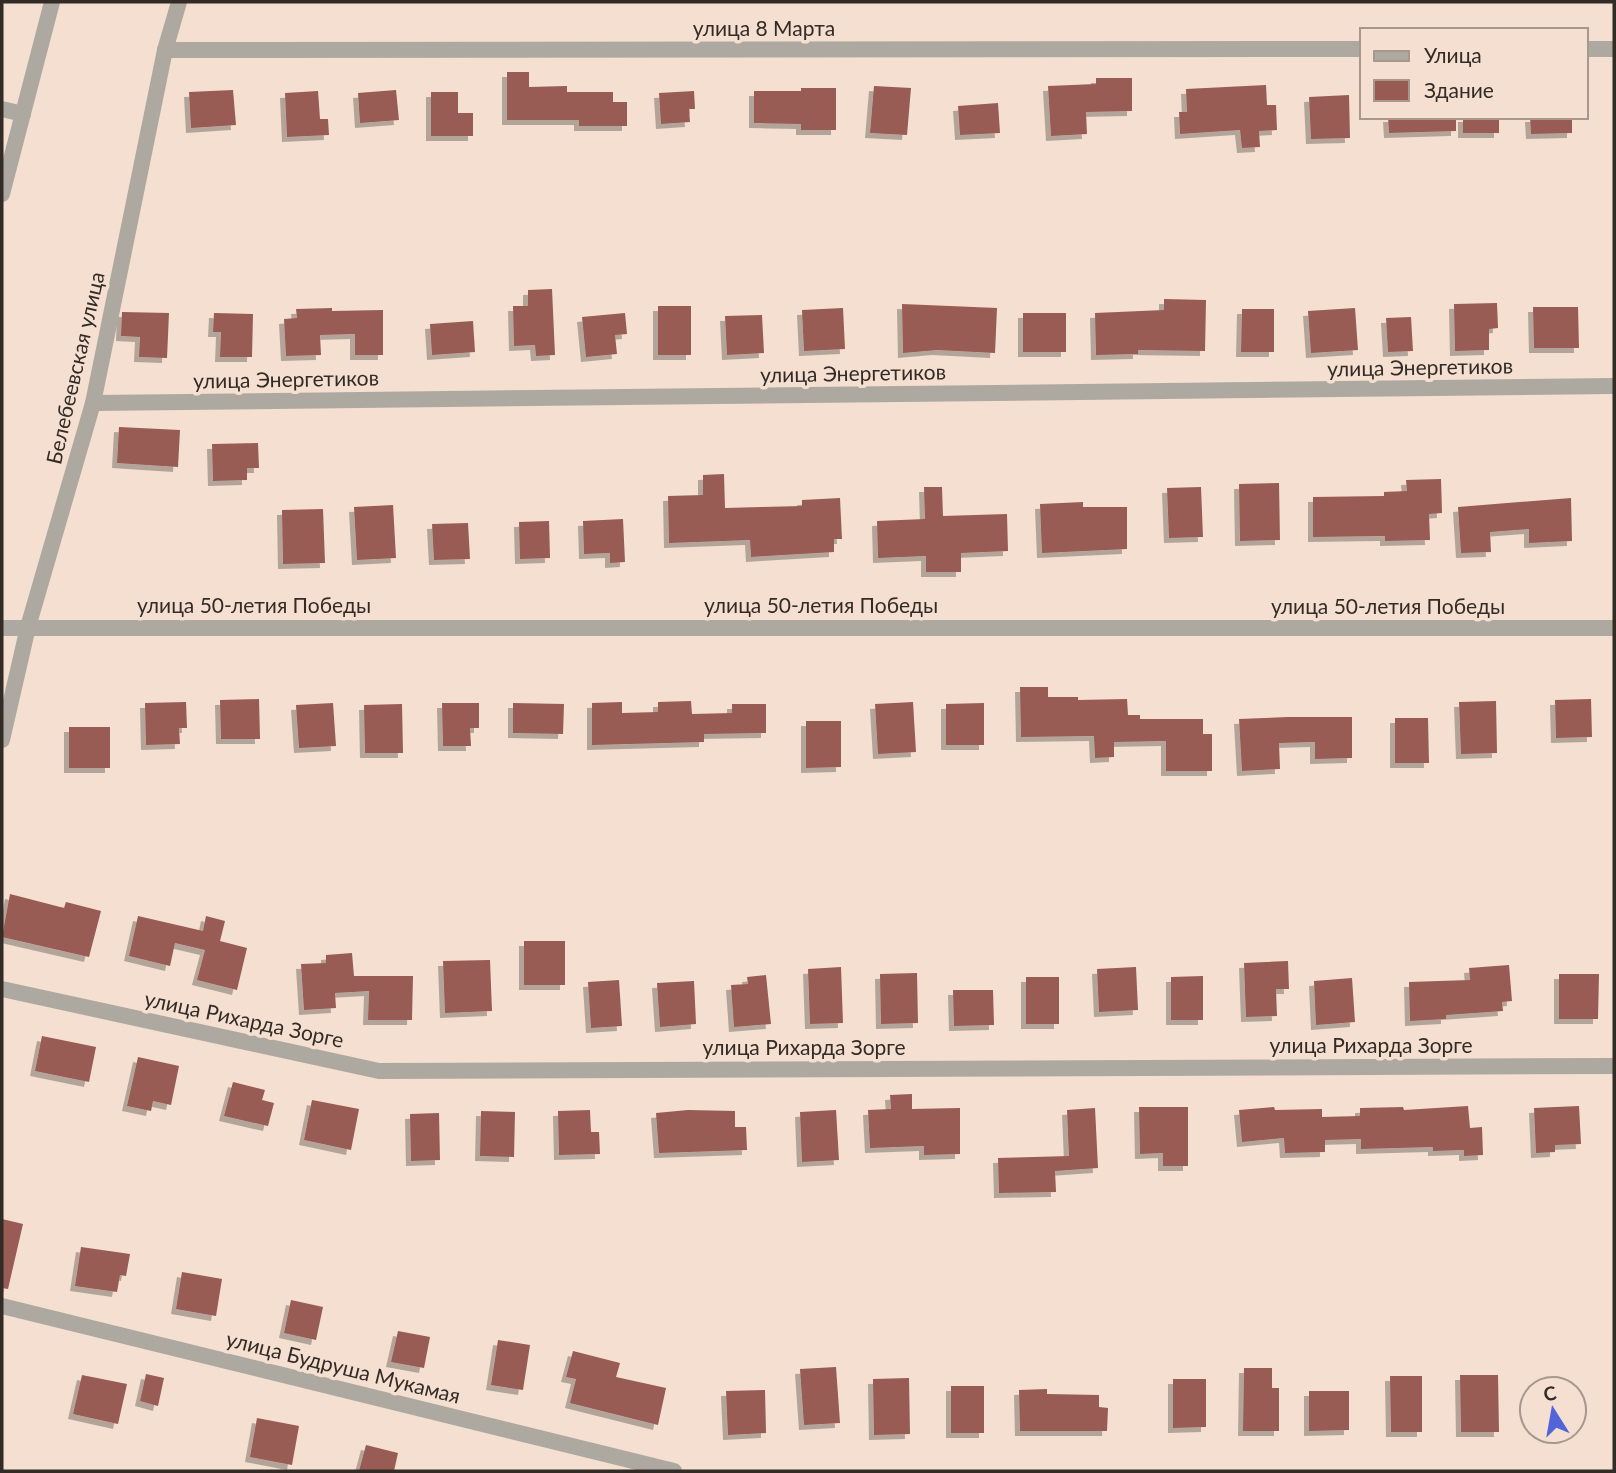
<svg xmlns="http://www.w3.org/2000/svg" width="1616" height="1473" font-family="Lato,sans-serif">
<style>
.building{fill:#985b54;filter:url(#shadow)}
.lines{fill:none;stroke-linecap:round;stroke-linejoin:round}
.minor{stroke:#aea9a0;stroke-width:16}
.labels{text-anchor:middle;stroke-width:7;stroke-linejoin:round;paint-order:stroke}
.street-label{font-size:21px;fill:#332b26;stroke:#f4dfd1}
</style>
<defs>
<filter id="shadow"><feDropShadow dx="-5" dy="5" stdDeviation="0" flood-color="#0004"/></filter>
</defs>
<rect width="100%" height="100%" fill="#f4dfd1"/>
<g class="building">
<polygon points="507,72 529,72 529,87 567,86 567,92 613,92 613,102 627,102 627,126 579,126 579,120 507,120"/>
<polygon points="1096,78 1132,78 1132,111 1086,112 1087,134 1051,136 1048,86 1096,84"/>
<polygon points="1266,85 1267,105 1276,105 1277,130 1259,131 1260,147 1242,148 1240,130 1180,134 1179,112 1187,112 1186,89"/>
<polygon points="874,86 911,88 907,135 870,133"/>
<polygon points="801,88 836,88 836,130 801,130 801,124 754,123 754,91 801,91"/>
<polygon points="233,90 236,125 191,128 189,92"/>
<polygon points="396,90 399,120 360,123 358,93"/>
<polygon points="318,91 320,119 328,119 329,135 287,137 285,93"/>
<polygon points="694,91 695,109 689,109 690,122 661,124 659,93"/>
<polygon points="431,92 458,92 458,113 473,113 473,136 431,136"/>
<polygon points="1349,95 1350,138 1311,139 1309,97"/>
<polygon points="998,103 1000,133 960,135 958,106"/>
<polygon points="1388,117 1456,117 1456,131 1389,133"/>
<rect x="1463" y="117" width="36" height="16"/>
<polygon points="1530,117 1572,117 1572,133 1531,134"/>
<polygon points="552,289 555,355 536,356 535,345 514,346 513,306 528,306 528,290"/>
<polygon points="1164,299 1206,300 1205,351 1138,350 1138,354 1096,355 1095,313 1164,310"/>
<polygon points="1497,303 1498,328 1489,329 1489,350 1455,351 1454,304"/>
<polygon points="902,304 997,308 995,353 937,350 903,353"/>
<rect x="658" y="306" width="33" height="49"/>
<polygon points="1533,307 1578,307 1579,348 1534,348"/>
<polygon points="332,308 332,311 383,310 383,355 355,355 355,334 320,335 321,355 286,356 284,319 297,318 296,309"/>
<polygon points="843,308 845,349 804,351 802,310"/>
<polygon points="1355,308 1358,350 1311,353 1308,311"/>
<polygon points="1242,309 1274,309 1274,352 1241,352"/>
<polygon points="122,312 169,313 167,358 139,357 140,337 121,336"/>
<polygon points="214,313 253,314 252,357 220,357 221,332 213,332"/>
<polygon points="625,313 627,334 615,335 617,354 586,357 582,317"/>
<rect x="1023" y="313" width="43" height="39"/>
<polygon points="762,315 764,353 727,355 725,316"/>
<polygon points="1411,317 1413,351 1388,352 1386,318"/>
<polygon points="473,321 475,352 432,355 430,324"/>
<polygon points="119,427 180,430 178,467 117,463"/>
<polygon points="258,443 259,468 247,468 247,480 213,481 212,444"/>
<polygon points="724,474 725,508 802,506 802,500 840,498 842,539 834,539 834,552 751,557 750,540 669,543 668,496 703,495 703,475"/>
<polygon points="1441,479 1442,513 1429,514 1430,540 1385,541 1385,536 1313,537 1313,497 1384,496 1384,492 1407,491 1406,480"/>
<polygon points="1279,483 1280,540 1240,541 1239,484"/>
<polygon points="924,487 942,487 943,516 1007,514 1008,551 961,553 961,572 926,572 926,556 878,558 877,521 925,519"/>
<polygon points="1201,487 1203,537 1169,538 1167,488"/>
<polygon points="1571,498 1572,541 1529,543 1529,529 1490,532 1491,552 1461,553 1458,507"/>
<polygon points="1083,502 1083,507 1127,507 1127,549 1042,553 1040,504"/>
<polygon points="393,505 396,558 357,560 354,507"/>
<polygon points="323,509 325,563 283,564 282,510"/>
<polygon points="623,519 625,562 610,563 610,553 584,554 583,521"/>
<polygon points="549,521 550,558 520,559 519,522"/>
<polygon points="468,523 470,559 434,560 432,524"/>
<polygon points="1020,687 1048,687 1048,697 1078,697 1078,700 1127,699 1128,715 1140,715 1140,719 1203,719 1203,734 1212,734 1212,771 1166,771 1166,741 1114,742 1114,757 1095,758 1094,736 1021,737"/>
<polygon points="259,699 260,739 221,739 220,700"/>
<polygon points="1591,699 1592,737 1556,738 1555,700"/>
<polygon points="691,701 692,714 732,713 732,704 766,704 766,733 704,734 704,742 592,745 592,703 622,702 622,713 658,712 658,702"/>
<polygon points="1496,701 1497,753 1461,754 1459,702"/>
<polygon points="186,702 187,728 179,728 180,744 146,745 145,703"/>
<polygon points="913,702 916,752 878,754 875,704"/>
<polygon points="333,703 336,746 299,748 296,705"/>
<polygon points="442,703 479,703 479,728 470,728 471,746 443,746"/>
<polygon points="513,703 564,704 563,734 513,733"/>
<polygon points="984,703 984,745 946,745 946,704"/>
<polygon points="402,704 403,753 365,753 364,705"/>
<polygon points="1288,717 1352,717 1352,758 1315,759 1315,742 1279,743 1280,769 1242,771 1239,719"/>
<polygon points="1395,718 1428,718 1429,763 1395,763"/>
<polygon points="806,721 841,721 841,767 806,768"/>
<rect x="69" y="727" width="41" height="41"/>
<polygon points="10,894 64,908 66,902 101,911 89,957 2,937"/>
<polygon points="138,916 203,931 206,916 225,921 220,941 247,948 237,990 197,980 205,950 175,943 170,966 129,956"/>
<rect x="524" y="941" width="41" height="44"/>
<polygon points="352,953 354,976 413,976 412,1020 368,1020 369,991 335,993 336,1008 304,1010 301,964 326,963 326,955"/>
<polygon points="490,960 492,1011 445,1013 443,961"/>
<polygon points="1288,961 1289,989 1276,989 1277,1016 1246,1017 1244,963"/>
<polygon points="1509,965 1512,1001 1502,1002 1503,1011 1446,1015 1446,1019 1410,1021 1409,982 1470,980 1469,968"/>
<polygon points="841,967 843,1023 810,1024 808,969"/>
<polygon points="1136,967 1138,1010 1099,1012 1097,969"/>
<polygon points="917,973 918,1023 881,1024 880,974"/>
<polygon points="1559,974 1599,974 1598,1019 1559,1019"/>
<polygon points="766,975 771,1024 734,1027 731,985 748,984 747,977"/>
<polygon points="1203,976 1203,1020 1171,1020 1171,977"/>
<rect x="1026" y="977" width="33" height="47"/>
<polygon points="1352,978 1355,1022 1316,1025 1314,981"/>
<polygon points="619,980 622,1026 591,1028 588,982"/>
<polygon points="694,981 696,1024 660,1027 657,983"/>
<polygon points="953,990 993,990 994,1025 954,1026"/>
<polygon points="42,1036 96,1047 89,1082 35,1071"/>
<polygon points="138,1057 179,1066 171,1105 153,1101 151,1111 127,1106"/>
<polygon points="233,1082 265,1090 262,1100 274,1103 268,1126 224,1116"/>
<polygon points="912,1094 912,1109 960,1108 960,1154 924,1155 924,1146 870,1148 868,1110 891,1109 890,1095"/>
<polygon points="312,1100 359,1109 351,1150 304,1140"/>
<polygon points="1468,1106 1470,1128 1482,1127 1483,1155 1464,1156 1464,1150 1433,1151 1433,1147 1361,1149 1361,1139 1325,1140 1325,1152 1285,1153 1284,1138 1242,1142 1239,1110 1274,1107 1275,1110 1322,1109 1322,1117 1360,1116 1360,1108 1403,1107 1404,1110"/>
<polygon points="1579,1106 1581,1144 1555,1145 1555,1152 1536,1153 1534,1108"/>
<polygon points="1139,1107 1188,1107 1188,1166 1163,1166 1163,1153 1140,1154"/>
<polygon points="1095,1108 1098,1168 1055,1171 1056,1192 999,1193 998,1158 1069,1156 1067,1110"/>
<polygon points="590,1110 591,1132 599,1132 600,1154 559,1155 558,1111"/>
<polygon points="688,1110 735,1111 735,1127 746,1127 747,1150 659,1153 656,1113"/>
<polygon points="836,1110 839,1160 802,1162 800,1112"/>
<polygon points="481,1111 515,1112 514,1157 480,1156"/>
<polygon points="439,1113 440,1160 411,1161 410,1114"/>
<polygon points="2,1219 23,1224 8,1289 2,1288"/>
<polygon points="81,1247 130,1254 126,1276 120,1275 117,1292 75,1286"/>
<polygon points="182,1272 222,1279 216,1316 176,1309"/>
<polygon points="291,1300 323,1307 316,1340 284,1333"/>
<polygon points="398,1331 430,1337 424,1368 391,1362"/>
<polygon points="498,1340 530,1345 523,1390 491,1385"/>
<polygon points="573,1351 620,1363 616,1377 666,1388 658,1425 570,1403 576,1379 566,1377"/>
<polygon points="836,1367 840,1423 804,1425 800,1369"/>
<polygon points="1244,1368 1272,1368 1272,1388 1279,1388 1279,1431 1243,1431"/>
<polygon points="146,1374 164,1378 158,1406 140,1401"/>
<polygon points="82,1375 127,1384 118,1424 73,1414"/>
<polygon points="1460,1375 1498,1375 1499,1432 1461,1432"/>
<polygon points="1390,1376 1422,1376 1422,1432 1391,1432"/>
<polygon points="909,1378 910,1434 874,1435 873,1379"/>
<polygon points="1173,1379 1206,1379 1206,1427 1173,1428"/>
<rect x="951" y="1386" width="33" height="47"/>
<polygon points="1047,1389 1047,1394 1099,1395 1099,1407 1108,1408 1107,1431 1020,1431 1019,1390"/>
<polygon points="765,1390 766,1433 728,1435 726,1391"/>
<polygon points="1309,1391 1349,1391 1349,1430 1309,1431"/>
<polygon points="257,1418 299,1426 292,1465 250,1457"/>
<polygon points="366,1445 398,1453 394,1471 359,1471"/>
</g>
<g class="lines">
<g class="minor">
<polyline points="1586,49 1614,49"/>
<polyline points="165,50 1362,49"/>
<polyline points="2,109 23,114"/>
<polyline points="2,194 52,2"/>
<polyline points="93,403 1614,386"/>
<polyline points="2,628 1614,628"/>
<polyline points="2,740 28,627 93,403 165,50 179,2"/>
<polyline points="2,989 379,1071 1614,1066"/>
<polyline points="2,1306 674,1471"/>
</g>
</g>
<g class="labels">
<g class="street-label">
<text x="764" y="36">улица 8 Марта</text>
<text transform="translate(76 368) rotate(-77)" y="7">Белебеевская улица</text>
<text transform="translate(1420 368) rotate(-1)" y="7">улица Энергетиков</text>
<text transform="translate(853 374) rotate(-1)" y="7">улица Энергетиков</text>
<text transform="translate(286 380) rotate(-1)" y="7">улица Энергетиков</text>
<text x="254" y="613">улица 50-летия Победы</text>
<text x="821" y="613">улица 50-летия Победы</text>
<text x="1388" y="614">улица 50-летия Победы</text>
<text transform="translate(244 1020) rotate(12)" y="7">улица Рихарда Зорге</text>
<text x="1371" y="1053">улица Рихарда Зорге</text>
<text x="804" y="1055">улица Рихарда Зорге</text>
<text transform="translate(343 1368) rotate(14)" y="7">улица Будруша Мукамая</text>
</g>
</g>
<rect width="1616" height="1473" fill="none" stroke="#332b26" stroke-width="7"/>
<rect x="1360" y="28" width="228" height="91" fill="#f4dfd1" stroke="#a7978d" stroke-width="2"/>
<rect x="1374" y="51" width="35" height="10" fill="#aea9a0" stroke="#a7978d" stroke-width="2"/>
<text x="1424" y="63" font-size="21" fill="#332b26">Улица</text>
<rect x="1374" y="80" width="35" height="21" fill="#985b54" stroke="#a7978d" stroke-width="2"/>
<text x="1424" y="98" font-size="21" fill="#332b26">Здание</text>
<g transform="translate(1553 1410) rotate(349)"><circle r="33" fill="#f4dfd1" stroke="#a7978d" stroke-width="2"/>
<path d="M0-5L12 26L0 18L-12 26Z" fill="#5264da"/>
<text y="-10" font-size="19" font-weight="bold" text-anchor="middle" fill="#332b26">С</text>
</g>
</svg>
